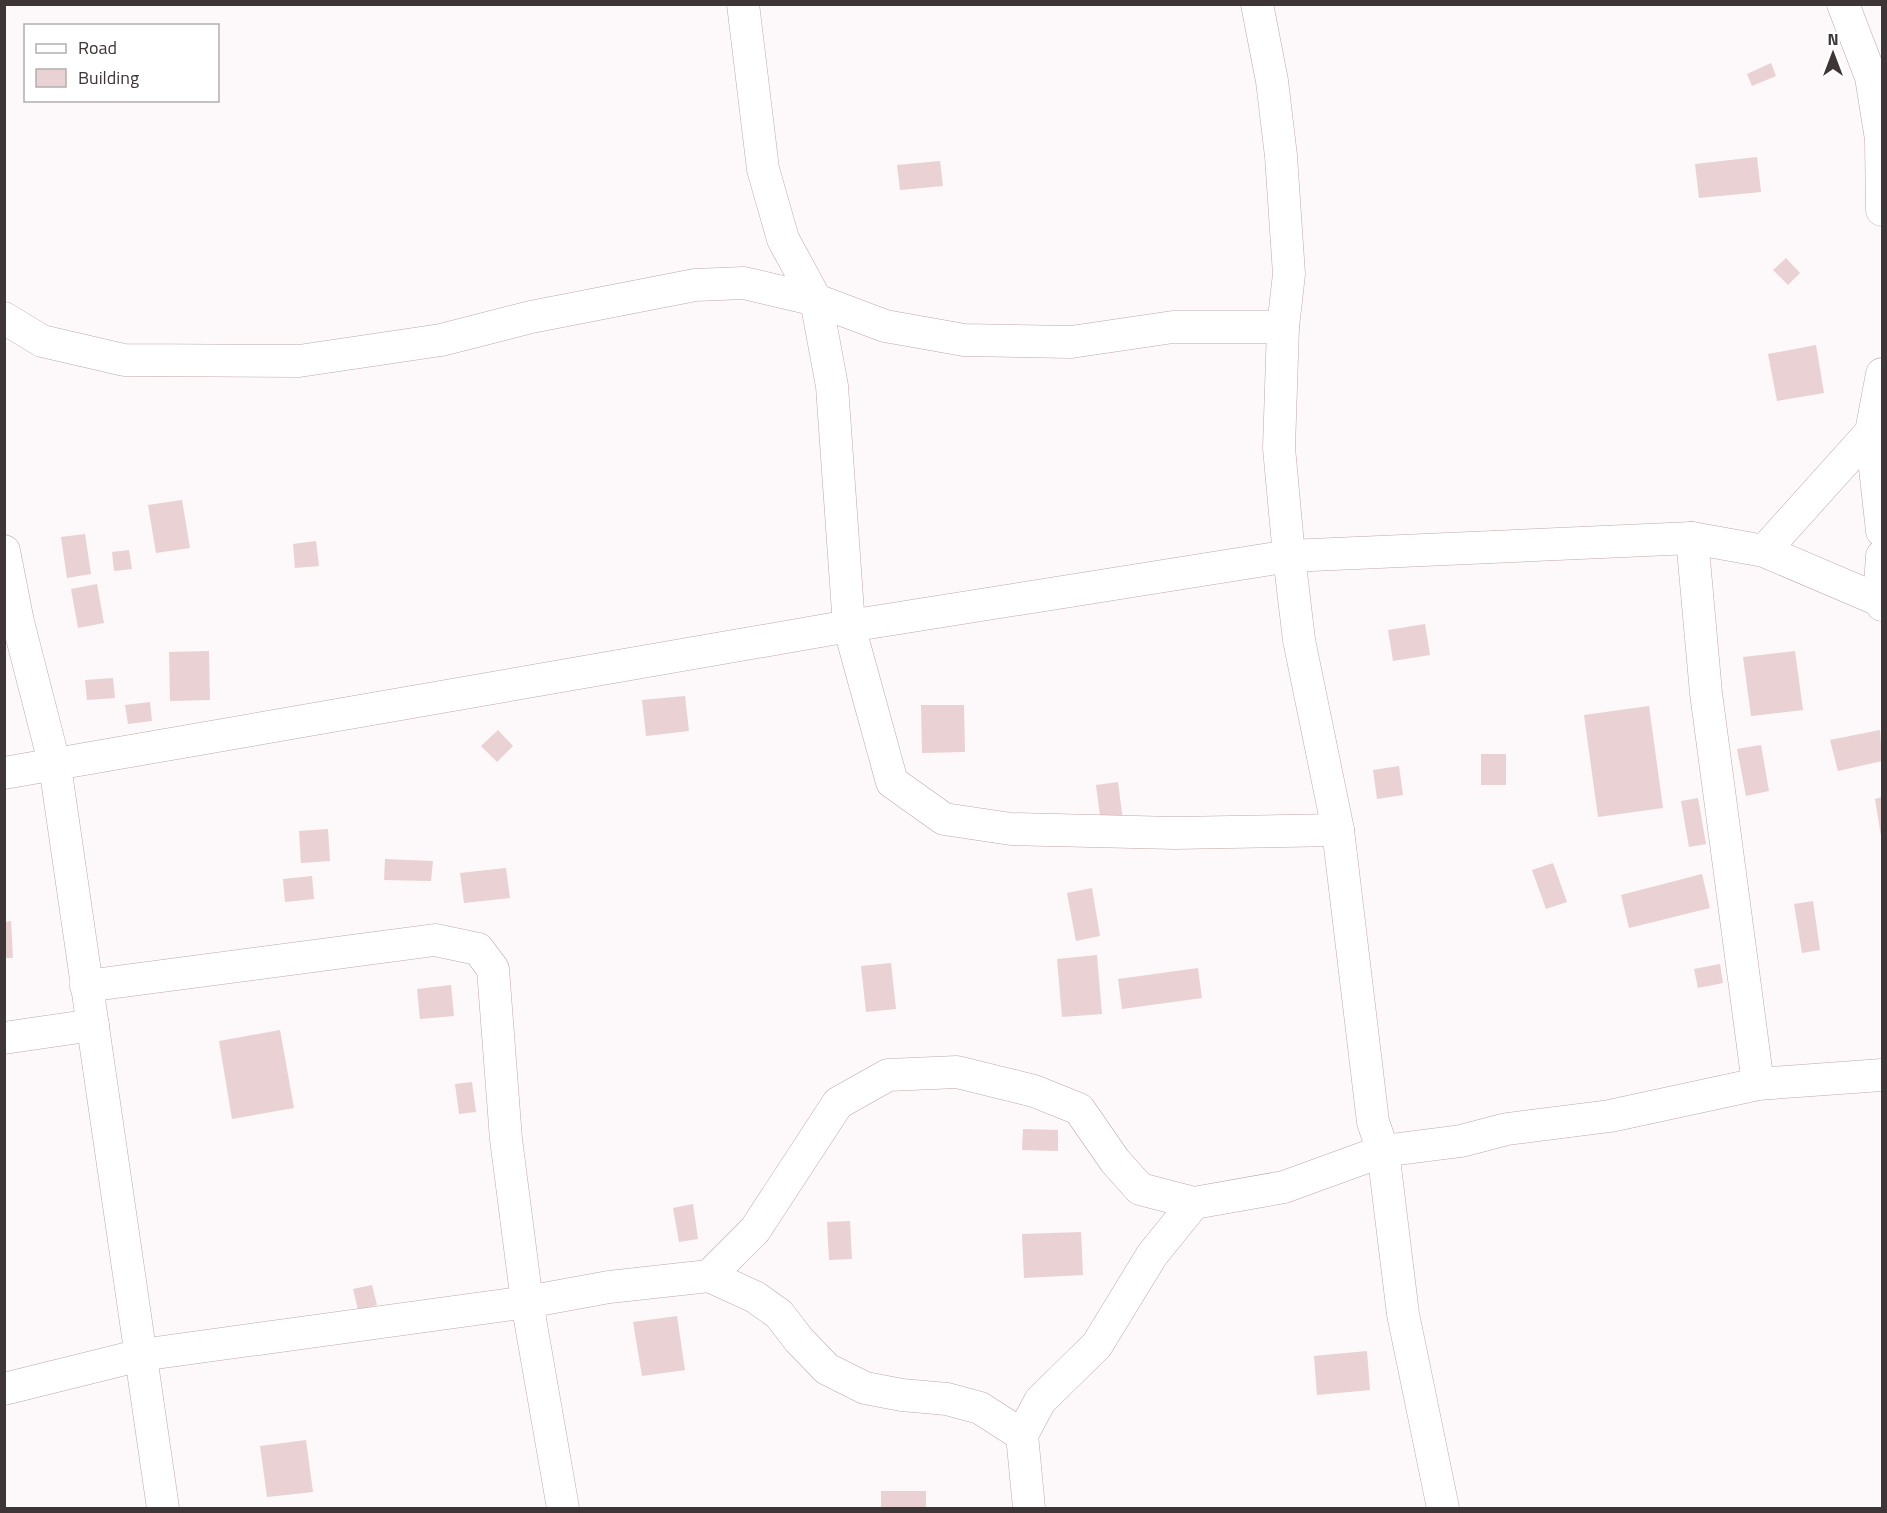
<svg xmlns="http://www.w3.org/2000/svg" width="1887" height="1513" font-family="'Titillium Web',sans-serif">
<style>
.building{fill:#e9d1d4}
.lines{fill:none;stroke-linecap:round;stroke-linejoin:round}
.minor-casing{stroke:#bfa9ab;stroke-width:33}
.minor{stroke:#fff;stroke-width:32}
</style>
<rect width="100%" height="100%" fill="#fdf8f9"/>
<g class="building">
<polygon points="1771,63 1776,76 1752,86 1747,74"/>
<polygon points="1757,157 1761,192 1699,198 1695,164"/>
<polygon points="940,161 943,186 900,190 897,165"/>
<polygon points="1786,258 1800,273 1788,285 1773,270"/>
<polygon points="1816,345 1824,393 1777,401 1768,354"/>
<polygon points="182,500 190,548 156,553 148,505"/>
<polygon points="85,534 91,574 67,578 61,537"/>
<polygon points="316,541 319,566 295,568 293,544"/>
<polygon points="129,550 132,569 114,571 112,552"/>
<polygon points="97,584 104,623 78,628 71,589"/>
<polygon points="1425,624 1430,655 1393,661 1388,630"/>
<polygon points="209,651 210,700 170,701 169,652"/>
<polygon points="1795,651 1803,710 1751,716 1743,657"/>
<polygon points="113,678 115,698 87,700 85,680"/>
<polygon points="685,696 689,731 646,736 642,700"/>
<polygon points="150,702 152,721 128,724 125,705"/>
<polygon points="921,705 964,705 965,752 922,753"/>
<polygon points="1649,706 1663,808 1598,817 1584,715"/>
<polygon points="498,730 513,746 497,762 481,746"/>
<polygon points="1880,730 1882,761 1838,771 1830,740"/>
<polygon points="1761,745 1769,791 1746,796 1737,749"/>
<rect x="1481" y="754" width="25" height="31"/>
<polygon points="1399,766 1403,795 1377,799 1373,770"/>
<polygon points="1118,782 1123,821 1101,824 1096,785"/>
<polygon points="1882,797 1882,836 1881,836 1875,799"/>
<polygon points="1698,798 1706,844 1689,847 1681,801"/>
<polygon points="328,829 330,861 301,863 299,831"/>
<polygon points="385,859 433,861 431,881 384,880"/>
<polygon points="1553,863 1567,902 1546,909 1532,870"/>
<polygon points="506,868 510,898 464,903 460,873"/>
<polygon points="1702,874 1710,908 1629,928 1621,895"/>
<polygon points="312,876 314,899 285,902 283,879"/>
<polygon points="1092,888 1100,936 1076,941 1067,893"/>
<polygon points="1813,901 1820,950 1802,953 1794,904"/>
<polygon points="11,921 13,958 4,958 4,922"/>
<polygon points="1097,955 1102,1014 1062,1017 1057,959"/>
<polygon points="891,963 896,1009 866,1012 861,966"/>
<polygon points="1720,964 1723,983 1698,988 1694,969"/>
<polygon points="1198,968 1202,998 1122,1009 1118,979"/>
<polygon points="451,985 454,1016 420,1019 417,989"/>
<polygon points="280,1030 294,1108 232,1119 219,1041"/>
<polygon points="472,1082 476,1112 459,1114 455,1084"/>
<polygon points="1023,1129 1058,1130 1058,1151 1022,1150"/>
<polygon points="693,1204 698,1239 679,1242 673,1208"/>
<polygon points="850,1221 852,1259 829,1260 827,1222"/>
<polygon points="1081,1232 1083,1275 1024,1278 1022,1234"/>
<polygon points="372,1285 377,1305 358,1310 353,1289"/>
<polygon points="677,1316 685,1370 642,1376 633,1322"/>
<polygon points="1367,1351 1370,1390 1317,1395 1314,1356"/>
<polygon points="306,1440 313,1492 267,1497 260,1446"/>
<rect x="881" y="1491" width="45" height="17"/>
</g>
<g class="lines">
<defs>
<g id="minor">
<polyline points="743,4 763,169 783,239 816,300 885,326 964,340 1071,342 1173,327 1283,327"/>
<polyline points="1257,4 1272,81 1281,156 1289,274 1283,327 1279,448 1289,556 1299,640 1338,830 1373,1122 1383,1151 1403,1314 1443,1508"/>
<polyline points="1843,4 1871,77 1881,139 1882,210"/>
<polyline points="4,318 42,341 124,360 299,361 441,340 531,317 695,285 744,283 816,300 832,386 849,626 892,782 944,819 1011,829 1175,833 1338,830"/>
<polyline points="1871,432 1882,531"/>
<polyline points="1692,538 1706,693 1758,1084"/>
<polyline points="4,551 18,622 55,766 163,1508"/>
<polyline points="1764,551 1871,432 1882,374"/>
<polyline points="1879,600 1882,556"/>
<polyline points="4,773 849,626 1289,556 1692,538 1764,551 1879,600 1882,605"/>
<polyline points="86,986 435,940 478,949 493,969 506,1139 527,1302 609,1287 709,1276 755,1297 779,1314 799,1340 827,1369 865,1388 902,1395 947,1399 980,1408 1022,1435"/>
<polyline points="4,1038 93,1025"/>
<polyline points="709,1276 755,1230 838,1103 888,1075 957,1072 1034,1091 1079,1109 1115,1161 1140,1189 1194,1203 1284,1187 1383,1151 1461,1141 1507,1129 1610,1116 1758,1084 1882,1075"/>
<polyline points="4,1389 141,1355 527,1302 563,1508"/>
<polyline points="1029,1508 1022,1435 1040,1401 1097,1345 1152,1255 1194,1203"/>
</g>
</defs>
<use href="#minor" class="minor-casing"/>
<use href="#minor" class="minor"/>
</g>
<rect width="1887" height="1513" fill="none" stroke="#3e3536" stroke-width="12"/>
<rect x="24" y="24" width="195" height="78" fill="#ffffff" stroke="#b2aeaf" stroke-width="1.5"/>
<rect x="36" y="44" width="30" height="9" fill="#ffffff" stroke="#b2aeaf" stroke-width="1.5"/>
<text x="78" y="54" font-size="18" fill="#3e3536">Road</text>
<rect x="36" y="69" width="30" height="18" fill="#e9d1d4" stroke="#b2aeaf" stroke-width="1.5"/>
<text x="78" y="84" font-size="18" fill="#3e3536">Building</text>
<g transform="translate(1833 54)" stroke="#ffffff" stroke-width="4.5" paint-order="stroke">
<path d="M0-4.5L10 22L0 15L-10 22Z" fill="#3e3536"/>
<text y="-9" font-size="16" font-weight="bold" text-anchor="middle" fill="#3e3536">N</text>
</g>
</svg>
